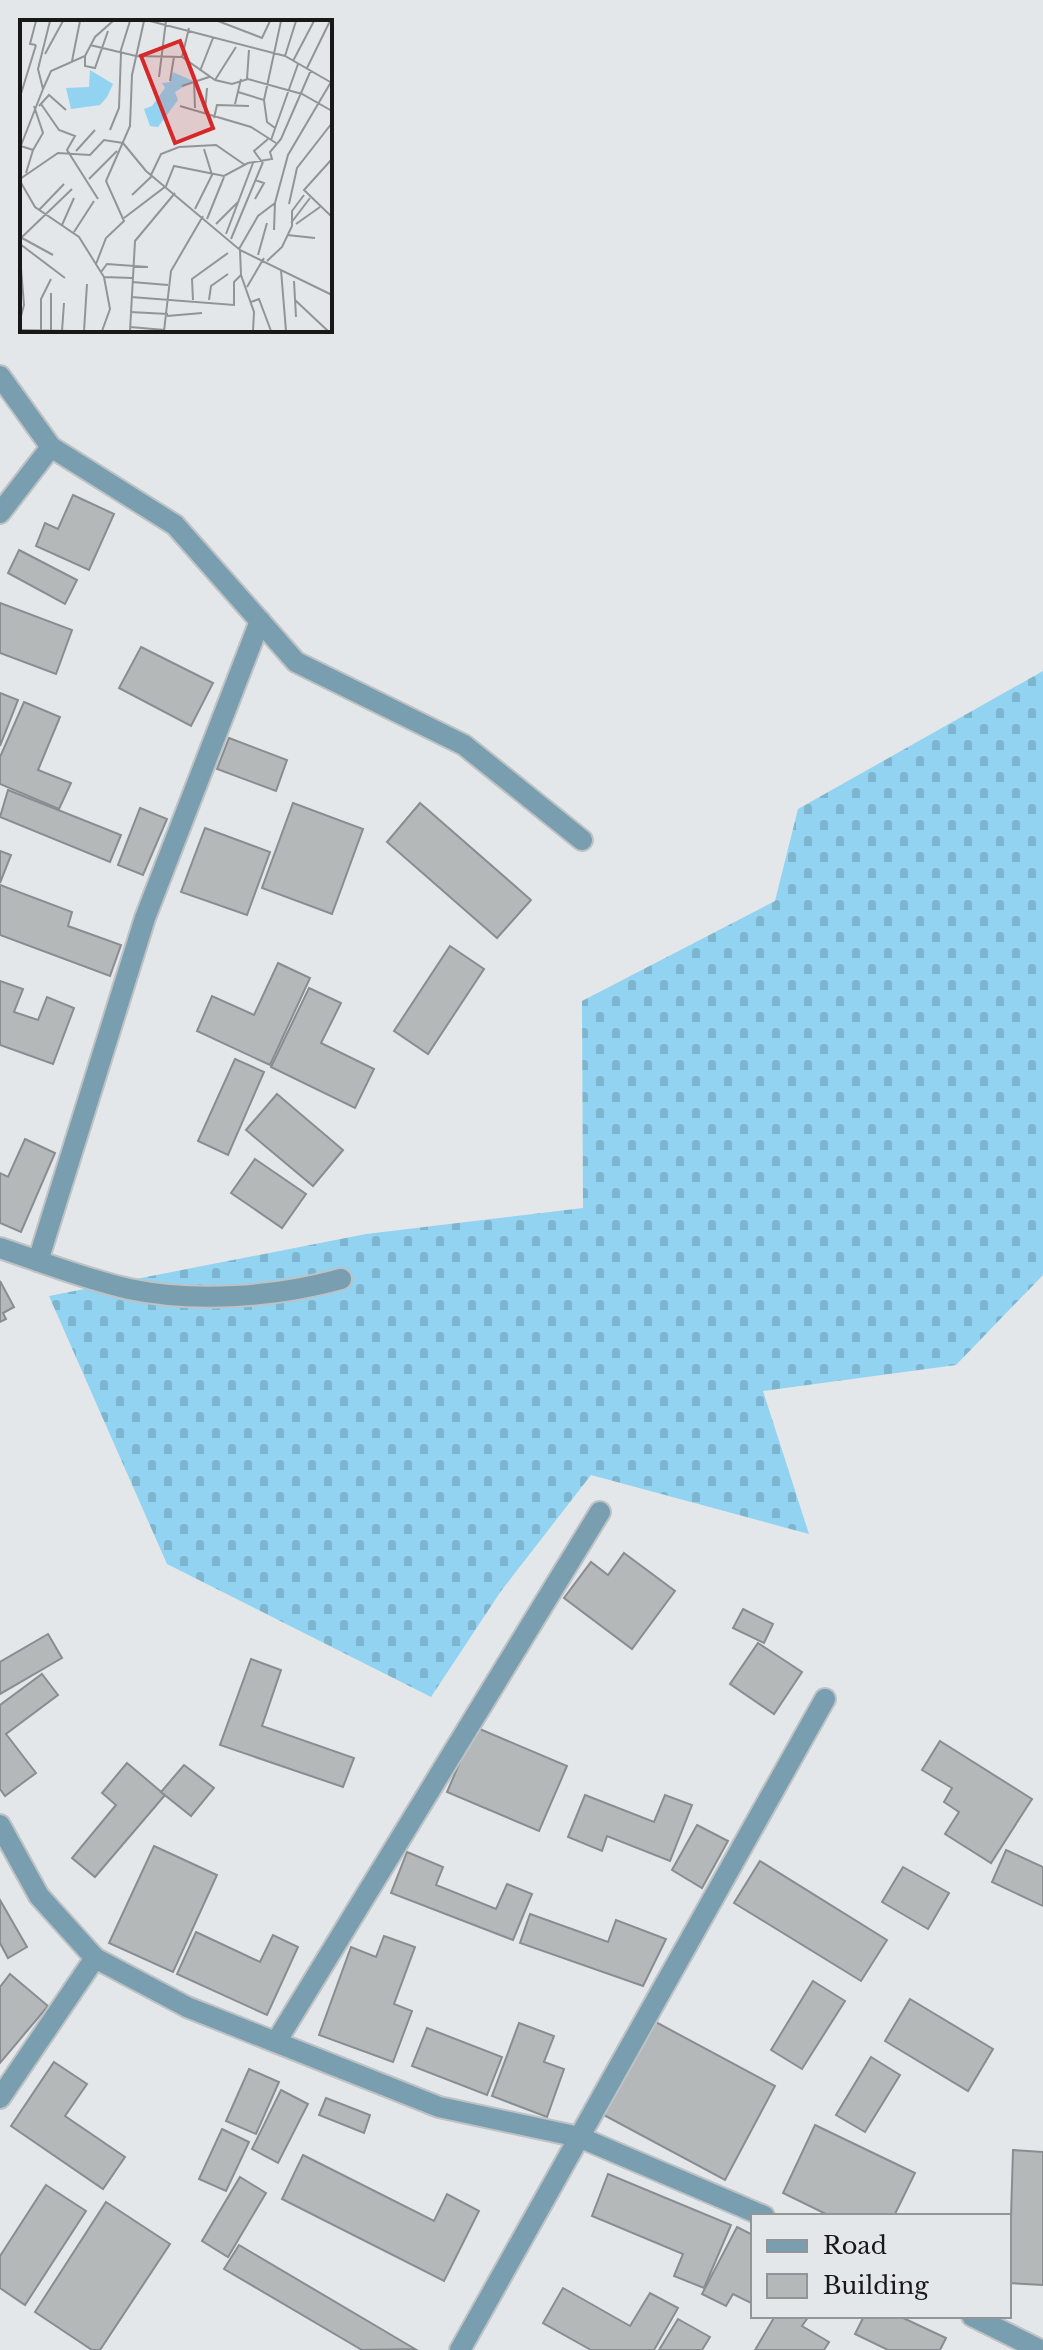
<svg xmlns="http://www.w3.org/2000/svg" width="1043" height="2350" font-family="'Libre Baskerville',serif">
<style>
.cemetery{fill:url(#cemetery-stones)}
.building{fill:#b4b8b9;stroke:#898d8f;stroke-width:2}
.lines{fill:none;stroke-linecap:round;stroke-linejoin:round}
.street-casing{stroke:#bec2c4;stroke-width:24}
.street{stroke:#799eaf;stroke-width:20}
.inset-road{fill:none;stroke:#919596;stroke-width:2}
.view{fill:#d62828;fill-opacity:0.15;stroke:#d62828;stroke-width:4}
.inset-edge{fill:none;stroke:#171919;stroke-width:4}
</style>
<defs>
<pattern id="cemetery-stones" width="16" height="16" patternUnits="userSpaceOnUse" patternTransform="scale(2)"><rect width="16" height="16" fill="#91d3f0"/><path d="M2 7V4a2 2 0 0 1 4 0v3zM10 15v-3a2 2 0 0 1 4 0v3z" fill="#7cb5cd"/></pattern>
</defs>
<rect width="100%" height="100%" fill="#e3e7e9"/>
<polygon class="cemetery" points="1043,671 1043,1275 956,1365 763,1391 809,1534 591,1475 501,1591 431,1697 167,1564 49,1296 366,1234 583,1208 582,1001 775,901 798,809"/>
<g class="building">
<polygon points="73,495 114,514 89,570 36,546 45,523 58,529"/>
<polygon points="19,550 77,580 65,604 8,573"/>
<polygon points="0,603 72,630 56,674 0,653"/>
<polygon points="141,647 213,683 191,726 119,688"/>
<polygon points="0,693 18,700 0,746"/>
<polygon points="24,702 60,717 38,770 71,783 59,809 0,784 0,757"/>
<polygon points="229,738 287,760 276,791 217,769"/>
<polygon points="8,790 121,835 110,862 0,817"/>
<polygon points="293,803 363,829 332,914 262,888"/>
<polygon points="420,803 531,900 497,938 387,842"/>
<polygon points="140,808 167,819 143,875 118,865"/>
<polygon points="205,828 270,852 247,915 181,892"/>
<polygon points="0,851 11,855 0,883"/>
<polygon points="0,885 72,912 68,926 121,945 110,976 0,935"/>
<polygon points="450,946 484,969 428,1054 394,1031"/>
<polygon points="278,963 310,978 270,1065 197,1031 212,996 254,1015"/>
<polygon points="0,981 23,989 14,1012 38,1020 47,997 74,1008 53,1064 0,1045"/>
<polygon points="309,988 341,1003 321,1043 374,1069 355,1108 271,1067"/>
<polygon points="235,1059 264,1072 228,1155 198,1141"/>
<polygon points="277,1094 343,1150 313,1186 246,1130"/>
<polygon points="25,1139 55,1153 21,1232 0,1223 0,1173 8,1177"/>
<polygon points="255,1159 306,1194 282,1228 231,1193"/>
<polygon points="0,1281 14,1307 3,1313 6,1319 0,1322"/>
<polygon points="624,1553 675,1591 632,1649 564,1598 591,1562 608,1575"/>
<polygon points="743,1609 773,1624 764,1643 733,1628"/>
<polygon points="48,1634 62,1658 0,1694 0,1662"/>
<polygon points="758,1643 802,1672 774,1714 730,1684"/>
<polygon points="251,1659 281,1670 262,1726 354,1758 343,1787 220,1745"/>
<polygon points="42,1674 58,1695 6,1734 36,1773 5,1796 0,1789 0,1705"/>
<polygon points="475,1727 567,1766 539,1831 447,1792"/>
<polygon points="940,1741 1032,1799 991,1863 945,1834 959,1812 944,1802 952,1788 922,1770"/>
<polygon points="127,1763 165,1795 95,1877 72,1858 116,1805 102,1793"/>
<polygon points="184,1765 214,1788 191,1816 161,1792"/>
<polygon points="585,1795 654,1822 665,1795 692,1805 670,1861 607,1836 602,1851 568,1837"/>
<polygon points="697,1825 728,1841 702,1888 672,1870"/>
<polygon points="154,1846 217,1875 173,1972 109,1943"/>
<polygon points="1006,1850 1043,1867 1043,1906 992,1882"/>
<polygon points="407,1852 443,1867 436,1885 496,1909 507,1884 532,1894 513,1940 391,1893"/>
<polygon points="760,1861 887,1940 861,1981 734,1903"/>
<polygon points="903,1867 949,1893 928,1929 882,1902"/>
<polygon points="0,1900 27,1947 8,1958 0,1943"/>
<polygon points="530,1914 608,1942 616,1920 666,1939 643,1986 520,1943"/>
<polygon points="196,1932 260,1962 273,1935 298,1947 267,2015 177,1974"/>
<polygon points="384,1936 415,1947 394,2004 412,2011 393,2062 319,2035 351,1947 376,1957"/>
<polygon points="10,1974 48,2006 0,2063 0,1987"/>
<polygon points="813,1981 845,2001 802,2069 771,2050"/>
<polygon points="910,1999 993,2049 968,2091 885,2041"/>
<polygon points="652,2020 775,2086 725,2180 602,2114"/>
<polygon points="519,2023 554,2036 544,2062 564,2069 547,2117 492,2096"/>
<polygon points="427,2028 502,2057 487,2095 412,2066"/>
<polygon points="871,2057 900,2075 865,2132 836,2115"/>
<polygon points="54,2062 87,2084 65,2116 125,2157 103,2189 11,2126"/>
<polygon points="249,2069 279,2082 256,2134 226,2121"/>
<polygon points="281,2090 308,2104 278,2163 252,2149"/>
<polygon points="326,2098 370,2115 364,2133 319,2115"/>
<polygon points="815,2125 915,2173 894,2216 830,2216 783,2193"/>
<polygon points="222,2129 249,2142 226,2191 199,2179"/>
<polygon points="1013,2150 1043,2152 1043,2285 1009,2283"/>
<polygon points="303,2155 434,2221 447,2194 479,2211 444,2281 282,2199"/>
<polygon points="608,2174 731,2225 704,2288 674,2276 683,2254 592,2216"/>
<polygon points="240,2177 266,2193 228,2257 202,2241"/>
<polygon points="46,2185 86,2211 25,2305 0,2288 0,2256"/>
<polygon points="106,2202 170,2244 100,2350 92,2350 35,2312"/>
<polygon points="737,2227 753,2235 753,2304 733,2294 726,2306 702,2294"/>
<polygon points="239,2245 415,2349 362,2350 224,2269"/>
<polygon points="563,2288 630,2326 650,2293 678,2308 654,2350 591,2350 543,2323"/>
<polygon points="775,2316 809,2316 802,2326 829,2342 824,2350 755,2350"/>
<polygon points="864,2316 899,2316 946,2338 940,2350 888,2350 855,2334"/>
<polygon points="678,2319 710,2337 702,2350 659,2350"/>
</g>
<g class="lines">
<defs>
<g id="street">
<polyline points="0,376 51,447 175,525 296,662 464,745 582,840"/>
<polyline points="0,513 51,447"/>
<path d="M0 1248C42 1262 85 1279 129 1289 196 1303 275 1297 341 1279"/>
<polyline points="38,1261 145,918 260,621"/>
<polyline points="0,1825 39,1896 95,1958 187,2007 439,2107 579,2137 764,2216"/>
<polyline points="276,2042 600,1512"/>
<polyline points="0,2098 95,1958"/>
<polyline points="972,2316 1040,2350"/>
<polyline points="460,2350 825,1699"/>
</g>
</defs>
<use href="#street" class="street-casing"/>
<use href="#street" class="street"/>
</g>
<g transform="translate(20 20)">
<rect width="312" height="312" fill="#e3e7e9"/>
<path d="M70 50 93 64 87 77 80 85 51 89 46 68 69 67ZM153 52 173 61 155 72 158 80 138 107 130 106 124 89 132 86 145 68 142 63 150 62Z" fill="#91d3f0"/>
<path class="inset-road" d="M130 1 265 36 312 63M198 1 242 18 250 1M16 25 10 24 16 1M70 25 116 36 162 37 195 60 212 64 228 59 282 74 312 91M100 33 110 1M25 34 43 1M65 36V46L75 48 88 11M265 36 276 1M162 37 169 8M52 41 60 1M273 41 294 1M287 48 310 1M180 51 193 18M139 57 146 1M227 59 229 30M195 60 216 27M150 61 154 37M174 62 175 88M162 66 189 57M23 69 31 51 65 36 75 17 93 1M218 72 244 80 247 102 255 108M0 77 16 25M244 80 261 1M21 84 39 110 55 116 47 130 78 179M215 84 221 59M19 86 29 75 46 90M160 86 231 107 256 123M185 93 187 68M194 98 197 85 229 86M90 110 99 88 101 33M251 120 278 44M1 126 13 130 23 113 14 86M0 128 23 69 18 49 30 1M56 131 75 110M312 139 284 170 312 197M242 142 234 131 248 119M6 153 13 130M131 155 141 134 159 127 196 125 225 145M0 159 38 133 70 135 84 120 103 123 126 151 220 230 312 275M69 159 97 131M0 161 15 187 59 217 84 257 90 289 82 311M112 175 132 156M235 179 244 163 235 160M269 184 277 148 312 103M175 189 192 155 184 129M19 190 44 164M104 198 146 166 154 146 204 156 228 143 252 139 250 132 261 119 291 50M187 199 204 157M271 203 290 178M196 204 219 181M276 204 300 187M42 205 54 178M254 210 255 183 268 135 311 62M54 212 74 181M206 214 233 143M267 215 295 218M1 218 52 169M2 218 33 235M211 219 243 142M0 224 45 258M219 229 238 196 255 183M220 230 221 255 234 292 233 311M238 235 247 203M0 236 4 285 0 300M247 241 262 227 272 206V191L284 175M76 244 86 218 104 201 86 161 110 106 112 55 124 1M261 250 266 311M81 252 87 244 128 247M84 257 112 258M274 261 276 297M112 262 148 265M227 267 244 238M111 277 214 285V262L221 255M173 280 172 259 208 233M189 280 191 266 208 254M275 280 308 311M231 282 239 279 251 311M110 292 148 294M147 296 182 293M110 307 145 310M0 310 52 311M21 311V279L31 259M31 311V273M42 311 44 283M64 311 67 264M110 311 115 221 155 173M144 311 151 251 183 196"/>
<path class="view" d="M160 21 193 108 155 123 121 36Z"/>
<rect width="312" height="312" class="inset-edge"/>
</g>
<rect x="751" y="2214" width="260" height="104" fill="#e3e7e9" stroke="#919596" stroke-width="2"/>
<rect x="767" y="2240" width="40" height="12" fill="#799eaf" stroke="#919596" stroke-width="2"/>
<text x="823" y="2254" font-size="24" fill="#171919">Road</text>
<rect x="767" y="2274" width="40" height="24" fill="#b4b8b9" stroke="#919596" stroke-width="2"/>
<text x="823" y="2294" font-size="24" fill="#171919">Building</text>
</svg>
